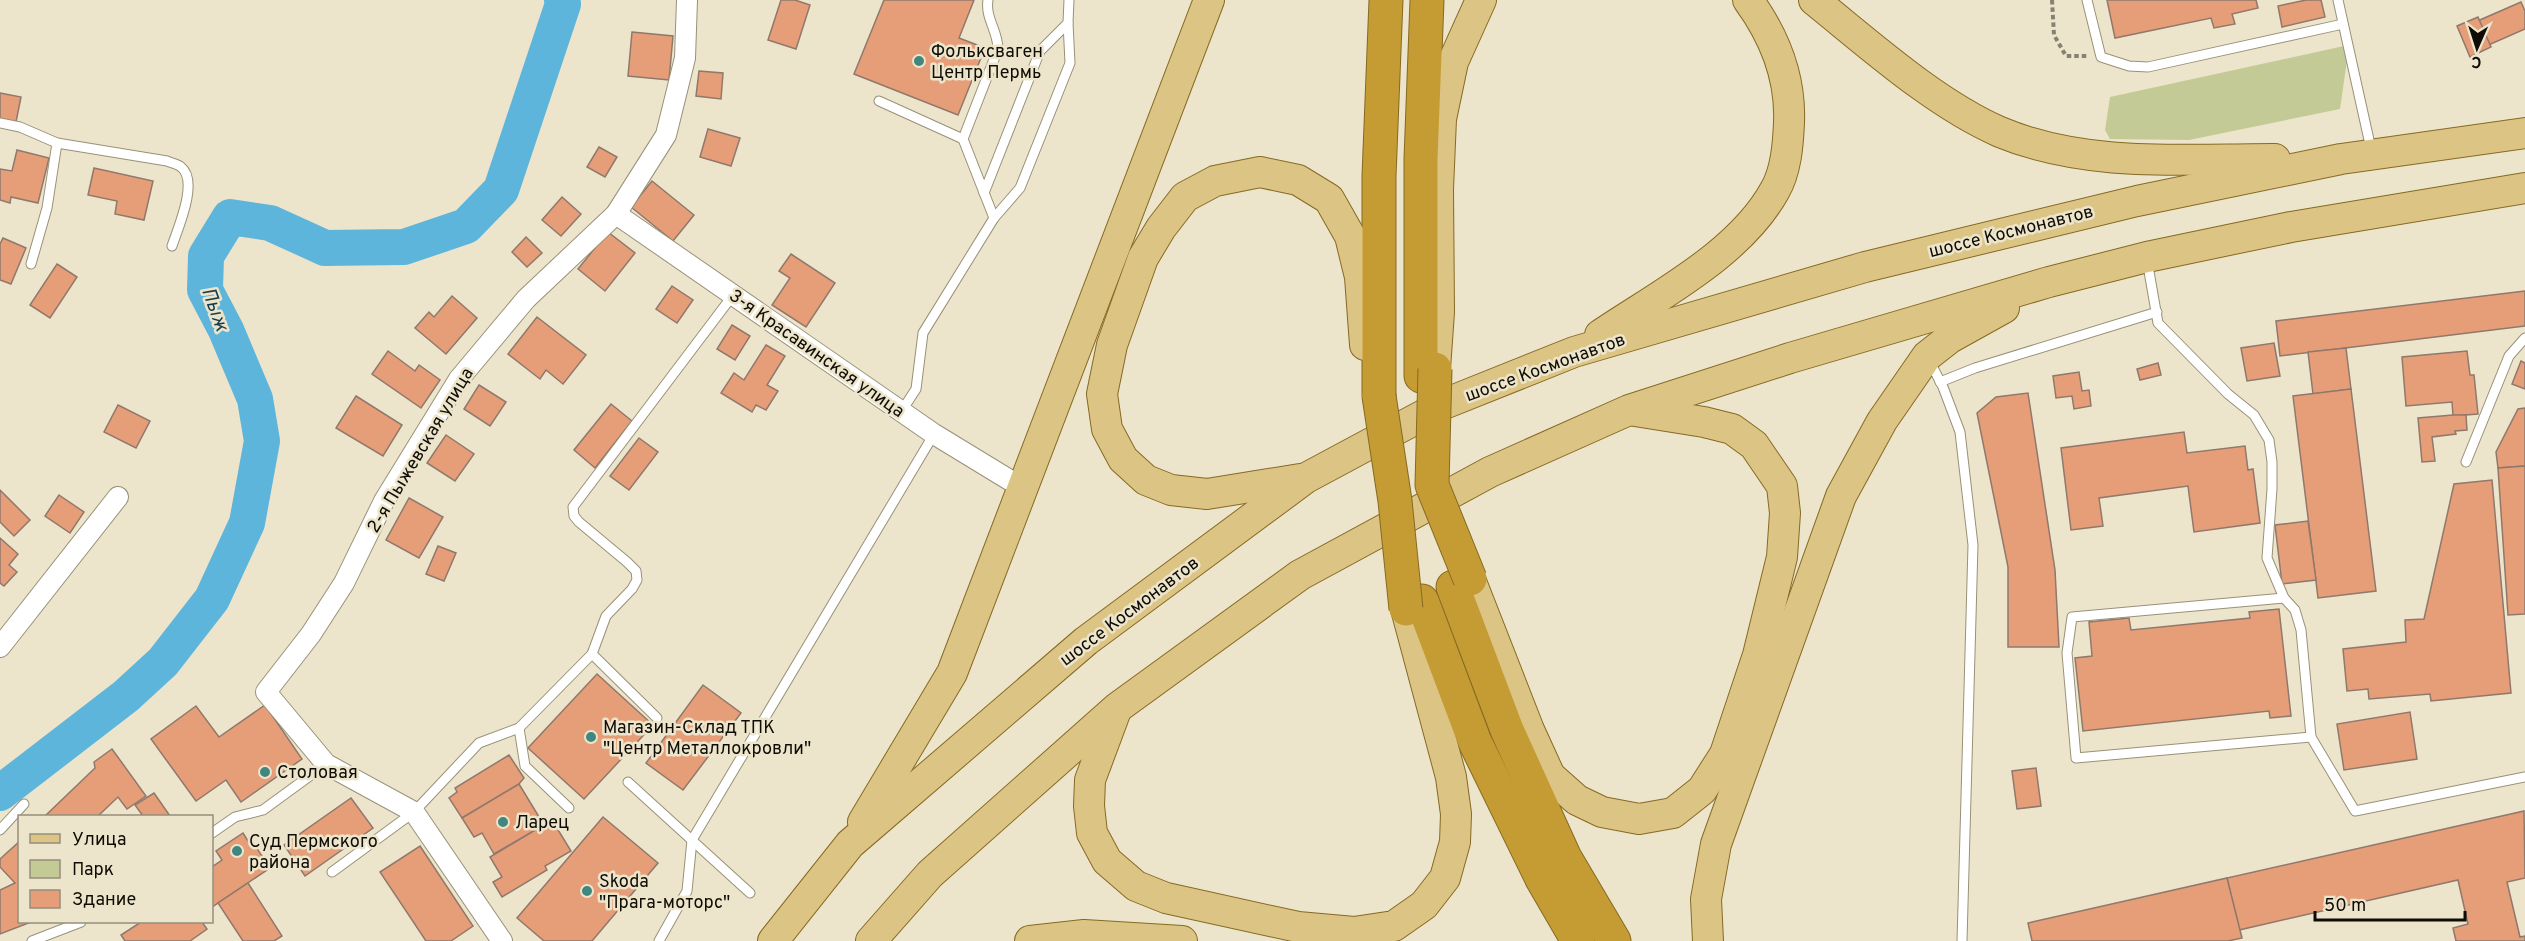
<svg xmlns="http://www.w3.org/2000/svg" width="2525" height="941" font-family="Overpass,sans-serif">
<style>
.green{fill:#c4ca95}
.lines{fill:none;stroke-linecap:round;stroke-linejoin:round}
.river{stroke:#5eb5db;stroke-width:36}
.building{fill:#e69e78;stroke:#90786c;stroke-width:1.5}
.lane-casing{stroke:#989179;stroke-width:11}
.street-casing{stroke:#989179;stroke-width:22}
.primary-casing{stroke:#856a23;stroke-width:32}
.highway-casing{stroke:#856a23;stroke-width:35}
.path{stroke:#878170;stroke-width:4;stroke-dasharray:4.5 3;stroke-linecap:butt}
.lane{stroke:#fff;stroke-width:9}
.street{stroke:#fff;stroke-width:20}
.primary{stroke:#dcc485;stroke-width:30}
.highway{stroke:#c59c33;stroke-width:33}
.highway-bridge-casing{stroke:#856a23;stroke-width:35;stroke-linecap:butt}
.highway-bridge{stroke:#c59c33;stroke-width:33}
.poi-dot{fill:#41877f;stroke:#ede5cb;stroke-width:2}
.labels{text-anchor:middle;stroke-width:5;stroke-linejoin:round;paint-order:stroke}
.poi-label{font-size:18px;fill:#0f0c05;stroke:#ede5cb;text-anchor:start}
.street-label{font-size:18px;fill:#0f0c05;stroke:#ede5cb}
.water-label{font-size:20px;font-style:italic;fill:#163d4e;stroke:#ede5cb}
</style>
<rect width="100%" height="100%" fill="#ede5cb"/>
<polygon class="green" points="2344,46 2347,60 2340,109 2189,140 2110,139 2105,130 2110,97"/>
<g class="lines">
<polyline class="river" points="0,793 126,696 163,662 212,599 247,523 262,441 255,399 226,330 205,290 206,256 230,217 270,223 325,248 404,247 466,226 501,190 563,4 562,0"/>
</g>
<g class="building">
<polygon points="781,0 795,0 810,5 796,49 768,40"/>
<polygon points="884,0 974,0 959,38 985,48 958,115 854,74"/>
<polygon points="2107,0 2256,0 2258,8 2232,14 2235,24 2214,28 2211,18 2115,38"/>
<polygon points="2306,0 2321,0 2325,17 2282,27 2278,6"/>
<polygon points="2521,2 2525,11 2525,29 2484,47 2473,23"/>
<polygon points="2478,17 2491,47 2470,57 2457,26"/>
<polygon points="632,32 673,36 669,80 628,76"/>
<polygon points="699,71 723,73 721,99 696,96"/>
<polygon points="0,93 21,97 16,122 0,119"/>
<polygon points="708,129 740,138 731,166 700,157"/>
<polygon points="599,147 617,157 605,177 587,167"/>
<polygon points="17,150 49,158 38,203 11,197 10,203 0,200 0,169 12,171"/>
<polygon points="94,168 153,181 144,220 115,214 117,201 88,195"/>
<polygon points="652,181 694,215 673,241 631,207"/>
<polygon points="562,197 581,214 561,236 542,220"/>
<polygon points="608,232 635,253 605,291 578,269"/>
<polygon points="526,237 542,253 527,267 512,252"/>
<polygon points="3,238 26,248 11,284 0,280 0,244"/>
<polygon points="791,254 835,283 806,327 772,305 790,278 779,271"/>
<polygon points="57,264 77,277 50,318 30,305"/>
<polygon points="672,286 693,300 677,323 656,309"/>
<polygon points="2525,291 2525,326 2280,356 2276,321"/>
<polygon points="452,296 477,318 446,354 415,328 429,312 434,317"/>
<polygon points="537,317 586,355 563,384 546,370 540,379 508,354"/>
<polygon points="732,325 750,336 735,360 717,349"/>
<polygon points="2274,343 2280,376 2247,381 2241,348"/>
<polygon points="766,345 785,356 767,385 778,391 766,410 756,405 752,412 721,393 734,373 744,380"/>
<polygon points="2346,348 2351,389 2313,394 2308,352"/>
<polygon points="388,351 415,371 419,365 440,380 421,408 372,374"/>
<polygon points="2467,351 2470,375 2474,375 2478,414 2453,416 2452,402 2406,406 2402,357"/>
<polygon points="2521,361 2525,363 2525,389 2512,384"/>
<polygon points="2158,363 2161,375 2140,380 2137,369"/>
<polygon points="2079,372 2082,391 2089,390 2091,406 2074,409 2072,396 2056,398 2053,376"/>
<polygon points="479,385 506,402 490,426 464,409"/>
<polygon points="2351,389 2376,591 2318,598 2293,396"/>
<polygon points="2028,393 2055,570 2059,647 2008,647 2008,567 1977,413 1996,397"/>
<polygon points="356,396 402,425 383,456 336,428"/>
<polygon points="611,404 632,421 595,468 574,450"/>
<polygon points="118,405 150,421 136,448 104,432"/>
<polygon points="2525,408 2525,466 2498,468 2496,452 2518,409"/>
<polygon points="2453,415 2466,415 2467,430 2455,431 2456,434 2432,437 2435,461 2422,462 2418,418"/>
<polygon points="2184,432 2187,453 2245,446 2248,470 2253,469 2260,523 2194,532 2188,486 2099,498 2103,526 2071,530 2061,448"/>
<polygon points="446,435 474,454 455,481 427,463"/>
<polygon points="639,438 658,452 629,490 610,476"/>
<polygon points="2525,466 2525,614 2508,615 2498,468"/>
<polygon points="2492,480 2511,693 2431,701 2430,694 2369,699 2368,689 2347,691 2343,649 2406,642 2405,620 2424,619 2454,484"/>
<polygon points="0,490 30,520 14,536 0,522"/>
<polygon points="59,495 84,512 70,533 45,516"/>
<polygon points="409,498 443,517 419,558 386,540"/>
<polygon points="2308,521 2316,580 2282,584 2275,525"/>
<polygon points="0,538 18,554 9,565 17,572 4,586 0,583"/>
<polygon points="438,546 456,553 444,581 426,574"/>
<polygon points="2279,609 2291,716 2270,718 2269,711 2083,731 2075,658 2092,656 2089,622 2129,618 2131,630 2250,618 2249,612"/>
<polygon points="597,674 653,725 584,799 528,748"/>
<polygon points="703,685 741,713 683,790 646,763"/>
<polygon points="265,705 302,759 241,802 226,780 196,801 151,739 196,706 219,737"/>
<polygon points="2410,712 2417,759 2344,770 2337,724"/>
<polygon points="112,749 146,796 127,809 118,797 98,816 45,816 95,768 94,762"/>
<polygon points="509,755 524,778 519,784 462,818 449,798 457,792 455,788"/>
<polygon points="2036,768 2041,806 2017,809 2012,771"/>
<polygon points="519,784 544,825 494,854 482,833 474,837 462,818"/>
<polygon points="154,793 170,816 143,816 135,805"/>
<polygon points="351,798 373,828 305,876 284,845"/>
<polygon points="2524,811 2525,878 2507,882 2520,937 2525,936 2525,941 2456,941 2453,928 2468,924 2458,880 2239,930 2227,878"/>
<polygon points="603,817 658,863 592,941 544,941 517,918"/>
<polygon points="552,820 571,851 545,866 547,870 502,897 493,882 502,877 490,857"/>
<polygon points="243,833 251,846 254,844 270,868 212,907 212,867 222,860 216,851"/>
<polygon points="20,841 20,922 31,922 0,934 0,890 15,883 0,867 0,859"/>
<polygon points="420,846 473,926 451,941 426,941 380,872"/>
<polygon points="2227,878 2242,938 2228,941 2032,941 2028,923"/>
<polygon points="248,883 282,936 274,941 243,941 218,903"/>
<polygon points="141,922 202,922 207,929 190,941 125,941 121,935"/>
</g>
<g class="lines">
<defs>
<g id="lane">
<polyline points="2087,0 2101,57 2129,66 2148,67 2343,24"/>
<polyline points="2338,0 2371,149"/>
<polyline points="879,101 963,139"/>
<path d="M0 123 20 127 57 143 167 161C171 163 178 164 181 167 199 181 178 228 172 246"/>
<polyline points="984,193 1040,51 1068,23 1069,0"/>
<polyline points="994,218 1020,188 1070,63 1068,23"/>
<polyline points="2147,260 2158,323 2228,394 2254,415 2269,440 2272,462 2272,489 2267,558 2284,598 2295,610 2301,630 2311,737 2355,811 2525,777"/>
<polyline points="31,264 47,208 57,143"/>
<polyline points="1930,362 1943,387 1960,432 1973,545 1962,941"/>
<polyline points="1940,382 1975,368 2157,312"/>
<path d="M901 412 916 389 923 333 994 218 963 139 998 49C998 31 985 18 988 0"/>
<polyline points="2466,462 2509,356 2525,338"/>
<polyline points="2284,598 2072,617 2067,653 2076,758 2311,737"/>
<polyline points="592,654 657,718"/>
<polyline points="519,728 525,766 569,808"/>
<polyline points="628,782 750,893"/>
<polyline points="0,830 24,804"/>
<polyline points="212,833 235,817 263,810 326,764"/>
<polyline points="332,872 414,812 479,743 519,728 592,654 606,616 632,589 637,580 636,571 627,562 579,522 574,516 573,507 733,295"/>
<polyline points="32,941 81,922"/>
<polyline points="659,941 687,891 692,840 934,434"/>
</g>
<g id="street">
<polyline points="616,214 934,434 1021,487"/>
<polyline points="0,647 118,497"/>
<polyline points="502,941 414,812 326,764 266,692 311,634 344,583 384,501 459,379 526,299 616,214 666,135 685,58 687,0"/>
</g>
<g id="primary">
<path d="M1814 0C1870 45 1934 103 2000 132 2086 168 2184 159 2275 159"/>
<path d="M1600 335C1659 295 1740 254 1775 190 1786 171 1788 145 1789 123 1791 77 1775 37 1748 0"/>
<polyline points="1435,369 1439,312 1438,189 1441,119 1453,62 1481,0"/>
<polyline points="1300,479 1207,494 1171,490 1146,480 1123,459 1107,429 1102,394 1112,345 1143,258 1161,228 1185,197 1215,181 1260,172 1298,180 1329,199 1350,236 1360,277 1365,345"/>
<polyline points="1470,579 1529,730 1550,776 1577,800 1602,812 1639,819 1673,813 1702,790 1725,754 1758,655 1782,557 1785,513 1782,486 1754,445 1732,429 1704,422 1635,411"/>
<polyline points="1115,713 1090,780 1089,806 1092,833 1107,861 1136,886 1166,898 1298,927 1354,932 1394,926 1424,905 1445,878 1455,842 1456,814 1451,777 1406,609"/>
<polyline points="863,822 952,673 1209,0"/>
<polyline points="773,941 850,844 1086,641 1306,478 1444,404 1574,352 1865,267 2137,201 2341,159 2525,133"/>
<polyline points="871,941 930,874 1117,708 1300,575 1490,472 1629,410 1790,358 2049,282 2147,257 2291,227 2525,188"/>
<polyline points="1030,941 1084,935 1182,941"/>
<polyline points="1708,941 1706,899 1716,844 1841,496 1882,421 1927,356 1950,338 2004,308"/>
</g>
<g id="highway">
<polyline points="1421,376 1421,159 1427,0"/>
<polyline points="1379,396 1379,176 1386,0"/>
<polyline points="1453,587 1507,730 1565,858 1614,941"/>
<polyline points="1422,601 1475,742 1542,879 1578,941"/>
</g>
</defs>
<use href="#lane" class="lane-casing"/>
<use href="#street" class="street-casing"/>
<use href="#primary" class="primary-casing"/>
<use href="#highway" class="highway-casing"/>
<polyline class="path" points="2052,0 2054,35 2066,56 2087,56"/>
<use href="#lane" class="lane"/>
<use href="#street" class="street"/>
<use href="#primary" class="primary"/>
<use href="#highway" class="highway"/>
<defs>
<g id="highway-bridge">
<polyline points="1435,369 1432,485 1470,579"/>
<polyline points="1379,396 1395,501 1406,609"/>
</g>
</defs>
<use href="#highway-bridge" class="highway-bridge-casing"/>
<use href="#highway-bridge" class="highway-bridge"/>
</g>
<g class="poi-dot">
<circle cx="919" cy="61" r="6"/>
<circle cx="591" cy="737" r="6"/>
<circle cx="265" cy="772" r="6"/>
<circle cx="503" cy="822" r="6"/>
<circle cx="237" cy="851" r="6"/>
<circle cx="587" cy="891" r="6"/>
</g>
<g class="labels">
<g class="poi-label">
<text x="931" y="57">Фольксваген<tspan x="931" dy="21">Центр Пермь</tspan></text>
<text x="603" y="733">Магазин-Склад ТПК<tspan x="603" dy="21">"Центр Металлокровли"</tspan></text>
<text x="277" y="778">Столовая</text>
<text x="515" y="828">Ларец</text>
<text x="249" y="847">Суд Пермского<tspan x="249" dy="21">района</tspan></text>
<text x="599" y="887">Skoda<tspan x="599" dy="21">"Прага-моторс"</tspan></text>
</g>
<g class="street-label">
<text transform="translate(2011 231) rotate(-14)" y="6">шоссе Космонавтов</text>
<text transform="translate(817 353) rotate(35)" y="6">3-я Красавинская улица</text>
<text transform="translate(1545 367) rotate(-20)" y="6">шоссе Космонавтов</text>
<text transform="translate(420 450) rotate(-59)" y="6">2-я Пыжевская улица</text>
<text transform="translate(1129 611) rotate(-37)" y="6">шоссе Космонавтов</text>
</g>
<g class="water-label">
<text transform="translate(216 309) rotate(70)" y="7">Пыж</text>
</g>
</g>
<rect x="18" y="815" width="195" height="108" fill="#ede5cb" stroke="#948e7c" stroke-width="1.5"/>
<rect x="30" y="834" width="30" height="9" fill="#dcc485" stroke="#948e7c" stroke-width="1.5"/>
<text x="72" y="845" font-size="18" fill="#0f0c05">Улица</text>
<rect x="30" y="860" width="30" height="18" fill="#c4ca95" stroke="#948e7c" stroke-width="1.5"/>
<text x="72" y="875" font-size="18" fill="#0f0c05">Парк</text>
<rect x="30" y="890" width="30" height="18" fill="#e69e78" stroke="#948e7c" stroke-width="1.5"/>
<text x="72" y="905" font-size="18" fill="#0f0c05">Здание</text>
<g transform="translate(2477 48) rotate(183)" stroke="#ede5cb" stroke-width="4.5" paint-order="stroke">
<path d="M0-4.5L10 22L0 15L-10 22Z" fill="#0f0c05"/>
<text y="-9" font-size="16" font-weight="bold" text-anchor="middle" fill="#0f0c05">С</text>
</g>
<path d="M2315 911v9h150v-9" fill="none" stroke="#0f0c05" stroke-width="3"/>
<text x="2324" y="911" font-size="18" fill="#0f0c05" stroke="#ede5cb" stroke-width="4.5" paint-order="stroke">50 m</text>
</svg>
